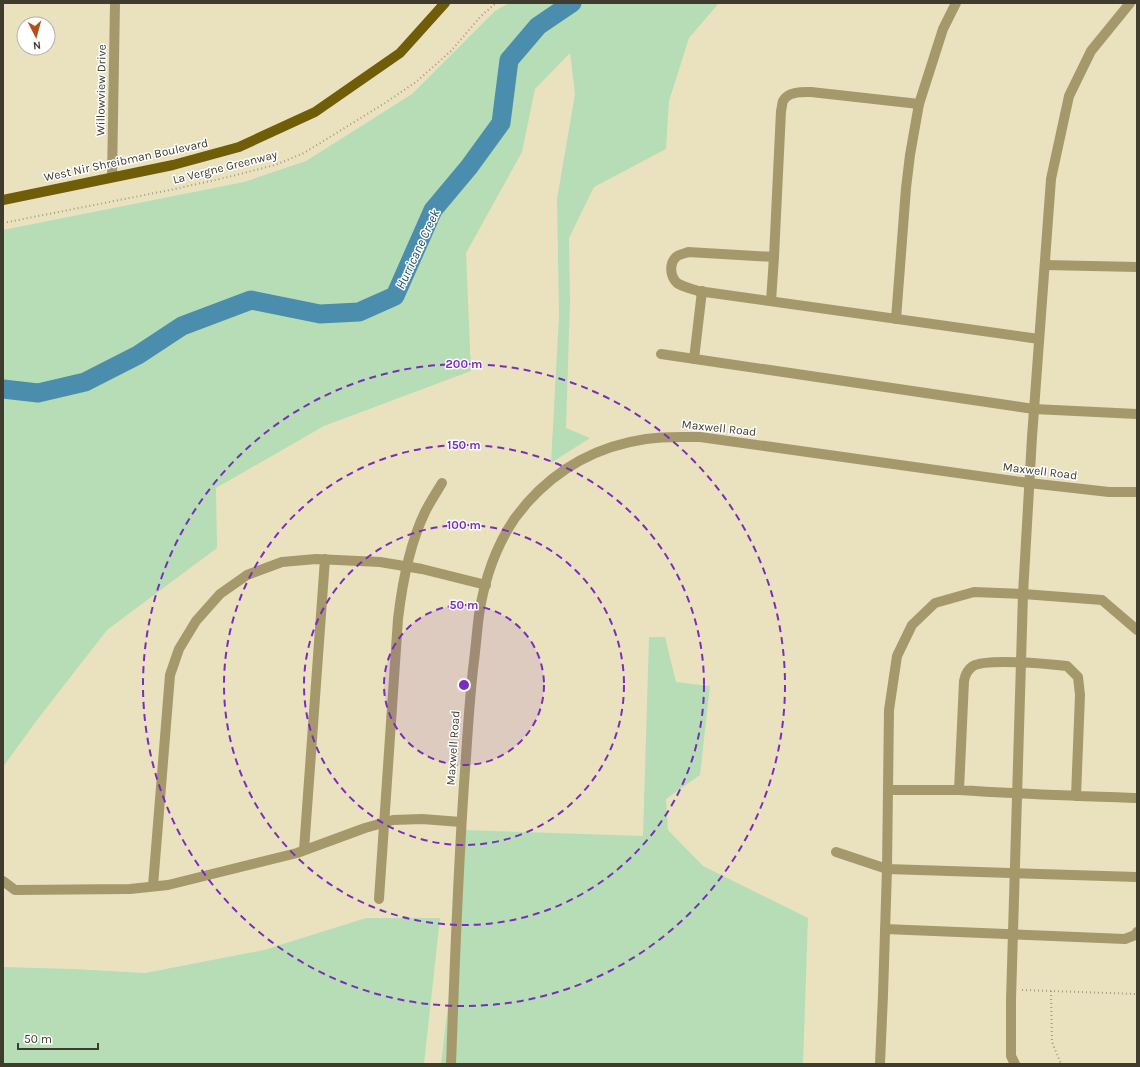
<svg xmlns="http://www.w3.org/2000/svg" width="1140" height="1067" font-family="Karla,sans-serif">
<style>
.green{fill:#b6ddb6}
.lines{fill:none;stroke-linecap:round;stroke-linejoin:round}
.river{stroke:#4b8dac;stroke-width:19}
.path{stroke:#a19b81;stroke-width:2;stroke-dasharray:1 3;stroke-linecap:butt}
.minor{stroke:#a5996c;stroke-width:10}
.major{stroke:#6f5d08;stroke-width:10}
.ring{fill:none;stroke:#7b2cbf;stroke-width:2;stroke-dasharray:7 5}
.labels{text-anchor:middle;stroke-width:3;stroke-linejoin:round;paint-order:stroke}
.street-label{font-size:12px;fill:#3f3c2e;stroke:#fff}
.water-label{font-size:13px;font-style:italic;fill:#1c5167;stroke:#fff}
.centre{fill:#7b2cbf;stroke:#fff;stroke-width:2}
.ring-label{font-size:12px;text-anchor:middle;font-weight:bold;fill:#7b2cbf;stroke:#fff;stroke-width:3;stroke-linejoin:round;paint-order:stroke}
</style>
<rect width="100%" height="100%" fill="#eae2bf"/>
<g class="green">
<polygon points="509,3 719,3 689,38 669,101 666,149 594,187 569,238 570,301 566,428 590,438 551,463 559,316 557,199 575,94 570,53 535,89 522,152 466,253 471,371 324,426 216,488 217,548 107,630 37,720 3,767 3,230 244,182 306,161 412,94 495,11"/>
<polygon points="649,637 665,637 676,682 710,686 700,775 666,799 668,830 703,866 808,918 803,1064 441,1064 451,980 463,830 643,836"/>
<polygon points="366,918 440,918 424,1064 3,1064 3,967 73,969 145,973 264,950"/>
</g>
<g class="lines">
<polyline class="river" points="3,389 38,393 85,382 138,355 182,326 251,300 320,314 359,312 395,296 433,210 469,167 501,123 509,60 538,26 572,3"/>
<g class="path">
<polyline points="3,223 170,190 224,178 275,165 304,153 385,103 416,82 451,51 481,16 496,3"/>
<polyline points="1022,990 1137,994"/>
<polyline points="1051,991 1052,1042 1061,1064"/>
</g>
<g class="minor">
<path d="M956 3 943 29 919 104 811 92C803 92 788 91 783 101 782 103 782 108 781 111L774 257 688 252C684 254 679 254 676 257 669 264 670 276 677 283 683 287 692 289 698 291L1039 339"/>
<polyline points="112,177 115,3"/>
<polyline points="1045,265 1137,267"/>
<polyline points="771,301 774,257"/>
<polyline points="896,319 906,188 910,155 919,104"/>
<polyline points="661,354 1034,409 1137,414"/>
<polyline points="694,359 702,291"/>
<polyline points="1137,630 1102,600 1023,594 974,592 935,603 912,625 897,656 889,710 887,869 1137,877"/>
<polyline points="888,790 959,790"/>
<path d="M1076 796 1080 695 1078 677 1067 666C1049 664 987 658 973 666 967 670 965 675 964 681L959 790C1018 794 1078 796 1137 798"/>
<polyline points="304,850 325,559"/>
<polyline points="836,852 887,869 883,995 880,1064"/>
<polyline points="3,881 15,890 130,889 168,885 297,853 365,828 393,820 422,819 461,822"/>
<polyline points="153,886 170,675 179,649 196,621 220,594 247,575 282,562 316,559 380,562 422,569 486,585"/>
<path d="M379 899 398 619C402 585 410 543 425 512 430 502 436 493 442 483"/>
<polyline points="885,929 1125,939 1135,935 1137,932"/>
<path d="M451 1064C455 961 458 859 466 757 468 725 470 693 474 661 476 645 477 630 479 615 484 581 496 546 515 518 519 513 523 508 527 503 559 467 598 446 646 439 664 436 682 437 700 437L1029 483 1109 492H1137"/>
<polyline points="1015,1064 1011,1056 1011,1000 1023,594 1032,437 1051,179 1069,96 1091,51 1130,3"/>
</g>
<polyline class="major" points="3,200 173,165 239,147 315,112 400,53 445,3"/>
</g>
<circle cx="464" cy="685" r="80" fill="#7b2cbf" fill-opacity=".12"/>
<g class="ring">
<circle cx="464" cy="685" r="80"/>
<circle cx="464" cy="685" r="160"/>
<circle cx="464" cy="685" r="240"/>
<circle cx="464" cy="685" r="321"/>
</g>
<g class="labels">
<g class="street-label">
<text transform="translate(101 90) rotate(-89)" y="4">Willowview Drive</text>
<text transform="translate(126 160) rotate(-12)" y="4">West Nir Shreibman Boulevard</text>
<text transform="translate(225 167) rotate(-14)" y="4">La Vergne Greenway</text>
<text transform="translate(719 428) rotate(6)" y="4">Maxwell Road</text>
<text transform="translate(1040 471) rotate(7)" y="4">Maxwell Road</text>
<text transform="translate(453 748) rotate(-86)" y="4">Maxwell Road</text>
</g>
<g class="water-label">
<text transform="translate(417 249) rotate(-65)" y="5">Hurricane Creek</text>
</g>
</g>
<circle cx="464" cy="685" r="6" class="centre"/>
<g class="ring-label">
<text x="464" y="368">200 m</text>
<text x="464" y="449">150 m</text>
<text x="464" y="529">100 m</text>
<text x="464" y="609">50 m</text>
</g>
<rect width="1140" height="1067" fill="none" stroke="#3f3c2e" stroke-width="8"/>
<g transform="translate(36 36) rotate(174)"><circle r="19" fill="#ffffff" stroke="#b2b1ab"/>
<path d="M0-3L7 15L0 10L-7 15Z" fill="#b5501e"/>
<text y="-6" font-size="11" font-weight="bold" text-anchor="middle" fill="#3f3c2e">N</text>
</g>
<path d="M18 1043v6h80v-6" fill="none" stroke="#3f3c2e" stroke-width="2"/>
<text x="24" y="1043" font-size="12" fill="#3f3c2e" stroke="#ffffff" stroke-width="3" paint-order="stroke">50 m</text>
</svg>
